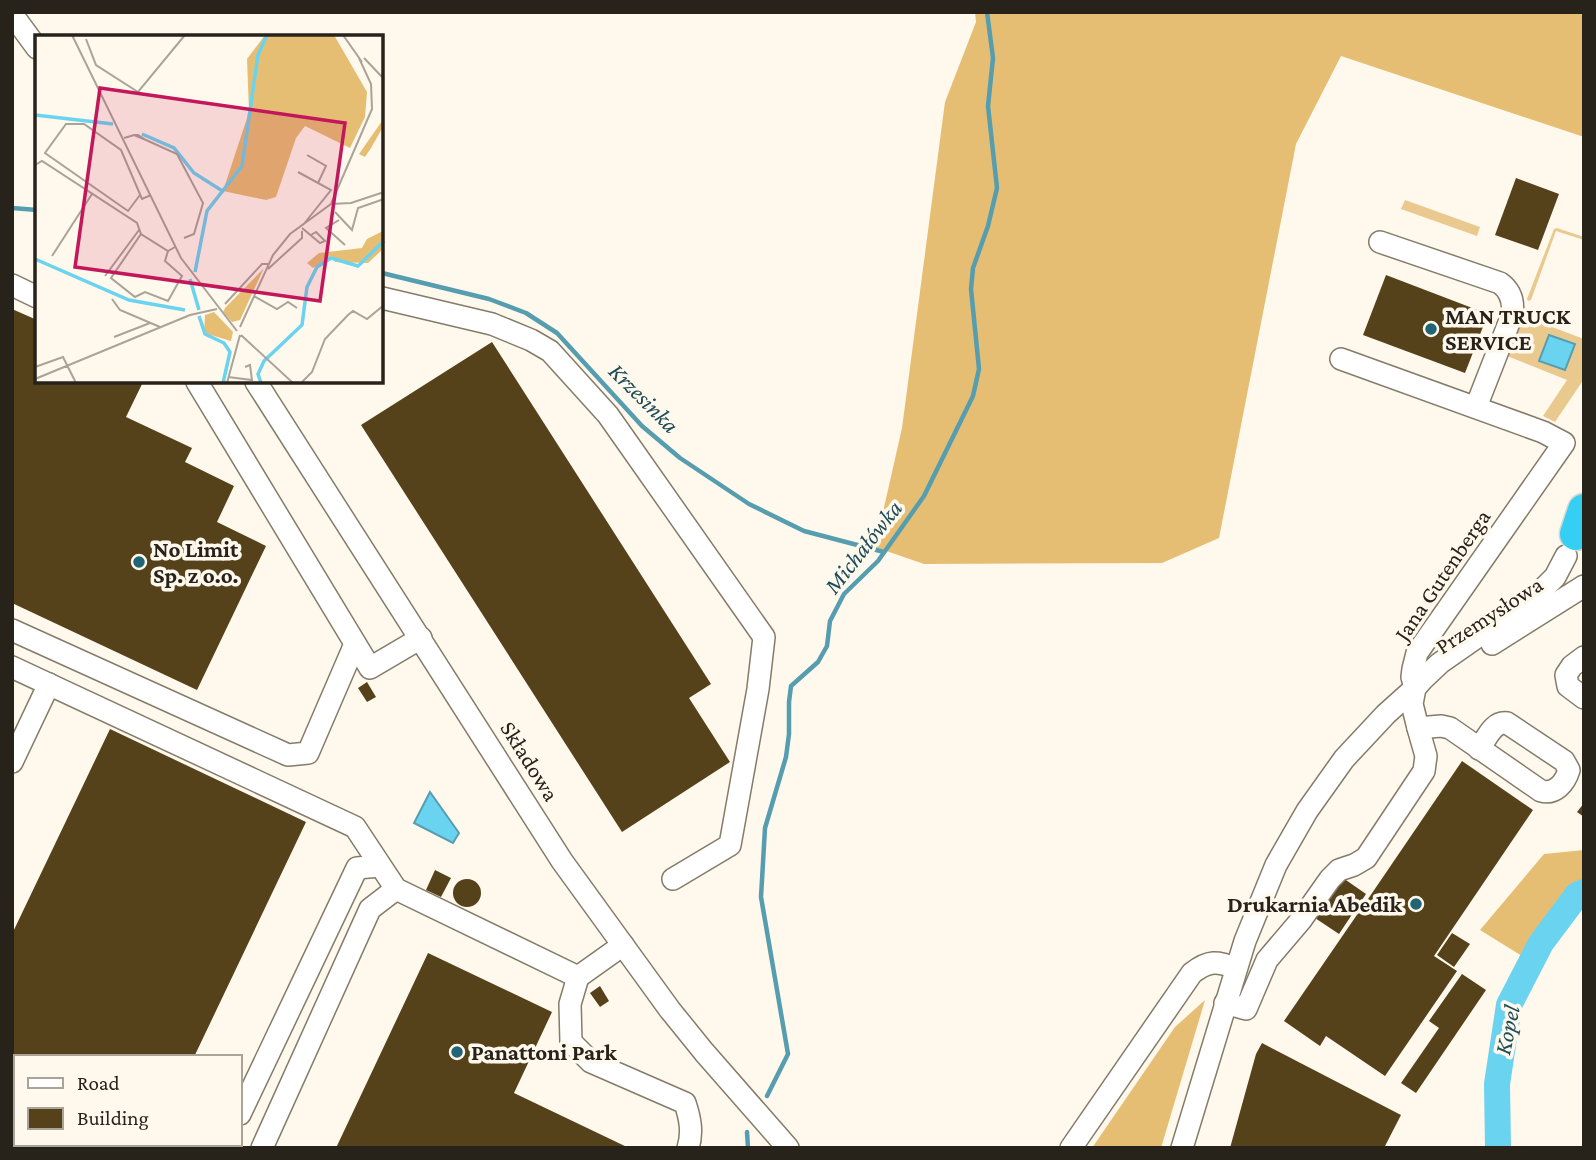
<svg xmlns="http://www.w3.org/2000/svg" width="1596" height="1160" font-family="'Crimson Pro',serif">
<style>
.green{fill:#eac98f}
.forest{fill:#e6be73}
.water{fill:#6ad3ef;stroke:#569eaf;stroke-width:2}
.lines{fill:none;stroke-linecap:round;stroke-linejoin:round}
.stream{stroke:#569eaf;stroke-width:4.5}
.river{stroke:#6ad3ef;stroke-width:26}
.building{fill:#56421a}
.minor-casing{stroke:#857b69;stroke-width:24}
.highway-casing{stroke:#d8d7d6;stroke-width:35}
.minor{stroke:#fff;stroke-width:21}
.highway{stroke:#34cff2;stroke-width:32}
.poi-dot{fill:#206576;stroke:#fff8ec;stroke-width:2.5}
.labels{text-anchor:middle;stroke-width:7;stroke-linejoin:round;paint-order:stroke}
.poi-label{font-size:23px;font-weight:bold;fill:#27231b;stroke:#fff8ec;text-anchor:start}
.street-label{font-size:23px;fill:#27231b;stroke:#fff8ec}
.water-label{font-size:24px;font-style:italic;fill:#1e4c58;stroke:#fff8ec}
.inset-river{fill:none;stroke:#6ad3ef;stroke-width:3.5}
.inset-road{fill:none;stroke:#a9a398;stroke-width:2}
.view{fill:#c2185b;fill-opacity:0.15;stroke:#c2185b;stroke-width:3.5}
.inset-edge{fill:none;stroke:#27231b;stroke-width:3.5}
</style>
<rect width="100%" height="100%" fill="#fff8ec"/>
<g class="green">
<polygon points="1405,200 1480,227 1477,236 1401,209"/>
<polygon points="1557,228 1584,237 1584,240 1556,231 1531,300 1528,301 1527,299 1554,229"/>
<polygon points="1528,318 1584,339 1584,379 1555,422 1543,416 1567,380 1507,356 1510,347 1527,352 1531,339 1515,333 1521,320"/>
</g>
<g class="forest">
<polygon points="975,12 1584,12 1584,137 1341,56 1296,144 1219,538 1162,563 924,564 875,547 902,428 945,102 976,22"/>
<polygon points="1584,850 1584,884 1548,916 1522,956 1480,930 1544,854"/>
<polygon points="1205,1000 1161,1148 1092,1148 1175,1027"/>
</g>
<g class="water">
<polygon points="1549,335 1575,344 1565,370 1539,361"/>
<polygon points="430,792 459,833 453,843 414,823"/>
</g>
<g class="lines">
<g class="stream">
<polyline points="12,208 37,210"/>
<polyline points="382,273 489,299 526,313 557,333 642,426 680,458 749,504 804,531 884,552"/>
<polyline points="767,1096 788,1054 761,897 765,828 786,757 789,734 789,702 791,686 818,662 827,646 830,621 844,594 878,561 924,496 973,396 979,369 971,289 973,268 988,226 997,188 988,106 993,58 987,12"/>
<polyline points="747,1132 748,1148"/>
</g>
<polyline class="river" points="1498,1148 1497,1084 1509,1005 1541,943 1577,895 1584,892"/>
</g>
<g class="building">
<polygon points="1516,178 1559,194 1538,250 1495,235"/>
<polygon points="1386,275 1488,314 1465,373 1363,335"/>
<polygon points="12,309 37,320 37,382 143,382 126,417 192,448 185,462 234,486 217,522 266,546 197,690 12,603"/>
<polygon points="492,342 711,684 689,698 730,762 622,832 361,425"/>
<polygon points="367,682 376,697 367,702 358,688"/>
<polygon points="110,729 306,822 194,1057 16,1057 16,1132 12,1131 12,934"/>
<polygon points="1462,761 1533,810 1434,956 1457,971 1385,1076 1326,1036 1320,1046 1284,1021 1363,906 1359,904 1339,934 1315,918 1343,878 1366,894 1362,900 1366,902"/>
<polygon points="1584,803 1584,817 1577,812"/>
<polygon points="435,870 451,878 441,897 426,890"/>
<circle cx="467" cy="893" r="14"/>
<polygon points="1452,933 1470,944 1454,967 1437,955"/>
<polygon points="428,953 552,1012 514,1093 629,1148 336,1148"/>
<polygon points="1462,974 1486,990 1416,1093 1401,1083 1439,1028 1429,1021"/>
<polygon points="600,986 609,1001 600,1007 590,993"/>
<polygon points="1262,1043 1401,1115 1384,1148 1230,1148 1256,1054"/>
<polygon points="41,1144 153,1144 151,1148 48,1148"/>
</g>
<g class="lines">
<defs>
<g id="minor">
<polyline points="12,14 37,48"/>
<path d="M1380 242 1500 283C1511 291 1514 302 1512 315L1476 407"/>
<polyline points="12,285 37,297"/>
<polyline points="382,298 492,324 531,340 550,351 608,415 764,637 758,689 730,845 673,879"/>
<path d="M1341 359 1543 432 1564 443 1417 653 1413 669 1412 677 1415 688 1412 704 1418 728 1441 726 1450 728 1541 791C1555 795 1565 783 1569 770L1564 761 1507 723C1493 721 1487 738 1479 749"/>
<polyline points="197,382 370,668 421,638"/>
<polyline points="256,382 562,861 670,1010 704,1052 788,1148"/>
<polyline points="12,630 288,755 308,753 355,644"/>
<polyline points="1492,644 1584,586"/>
<polyline points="1584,657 1572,666 1566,675 1568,686 1584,698"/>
<polyline points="12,667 355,827 396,889 578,977 623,945"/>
<polyline points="12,762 49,684"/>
<path d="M578 977 570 1004 571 1042 591 1062 685 1103C690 1118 693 1132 688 1148"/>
<polyline points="1225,1003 1246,1009 1267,960 1301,920 1330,879 1339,870 1354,865 1366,858 1424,771 1426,756 1418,728"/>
<polyline points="240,1114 357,868 380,866"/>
<polyline points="223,1148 225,1144"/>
<polyline points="262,1148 370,909 396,889"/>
<path d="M1071 1148 1192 973C1209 960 1217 961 1236 968"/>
<polyline points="1182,1148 1245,941 1276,865 1307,811 1344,759 1386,714 1415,688 1423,679 1440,663 1536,596 1555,577 1566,556"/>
</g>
<polyline id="highway" points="1576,534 1584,510"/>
</defs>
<use href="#minor" class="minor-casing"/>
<use href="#highway" class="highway-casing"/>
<use href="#minor" class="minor"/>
<use href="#highway" class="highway"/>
</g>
<g class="poi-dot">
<circle cx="1431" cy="329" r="7"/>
<circle cx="139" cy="562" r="7"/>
<circle cx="1416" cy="904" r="7"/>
<circle cx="457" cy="1052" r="7"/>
</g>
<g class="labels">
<g class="poi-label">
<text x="1445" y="324">MAN TRUCK<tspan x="1445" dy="26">SERVICE</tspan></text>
<text x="153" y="557">No Limit<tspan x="153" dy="26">Sp. z o.o.</tspan></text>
<text x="1402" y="912" text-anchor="end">Drukarnia Abedik</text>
<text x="471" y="1060">Panattoni Park</text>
</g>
<g class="street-label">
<text transform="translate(1442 575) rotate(-56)" y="8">Jana Gutenberga</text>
<text transform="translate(1489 615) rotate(-33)" y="8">Przemysłowa</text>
<text transform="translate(530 761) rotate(58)" y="8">Składowa</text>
</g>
<g class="water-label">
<text transform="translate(644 398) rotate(45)" y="8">Krzesinka</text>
<text transform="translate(863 547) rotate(-52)" y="8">Michałówka</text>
<text transform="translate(1507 1030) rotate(-78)" y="8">Kopel</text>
</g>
</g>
<g transform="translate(35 35)">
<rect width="348" height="348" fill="#fff8ec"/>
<path d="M230 0H299L332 57 330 82 315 113 270 91 261 103 241 162 231 165 188 156 214 77 212 24ZM347 86 348 92 336 113 330 122 324 119ZM348 196V214L333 228 300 227 297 221 278 233 272 228 284 218 327 213 332 204ZM229 233 205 285 197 287 188 277 190 273ZM179 277 198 297 196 306 169 298 170 280Z" fill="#e6be73"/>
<path class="inset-river" d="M0 80 78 89M107 99 139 113 159 138 189 157M0 224 94 265 150 275M160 237 172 176 207 131 223 20 232 0M155 244 164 275M164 281 170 299 189 308 195 317 188 348M226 348 223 339 229 326 267 290 272 252 282 232 296 223 323 231 349 206"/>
<path class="inset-road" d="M37 0 146 223 202 296M308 0 327 27M51 4 61 30 103 57 150 0M329 23 349 44M89 103 96 101 99 100H103L111 105 99 100M111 105 142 119 168 168 159 199 149 203M272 120 291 131 283 148M0 130 7 126 102 188 106 199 133 216 140 212M263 137 296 155 268 190M105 160 93 176 10 118 31 89H49L86 115 107 164 116 160M296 169 337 74 336 49 324 23M300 177 317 195 323 173 349 164M304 185 291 193 310 210M267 193 285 208 290 206 281 197 276 200M106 199 76 243 100 262 110 257 133 266 147 241 130 226 133 216M17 221 57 159M233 234 267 203V196M70 241 104 195M219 261 242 274 253 267 262 273M77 264 85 275 125 292M190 269 227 229H234M205 292 238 220 255 199 296 169 316 168 349 157M206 300 258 348M79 302 115 288M0 332 28 322 41 348M193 342 217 345 215 330 210 332M0 344 155 280 182 274M267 347 277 337 290 304 313 280 318 276 332 284 349 270M192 348 205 300"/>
<path class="view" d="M65 53 310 88 285 266 40 232Z"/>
<rect width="348" height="348" class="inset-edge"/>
</g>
<rect width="1596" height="1160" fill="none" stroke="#27231b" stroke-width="28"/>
<rect x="14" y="1055" width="228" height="91" fill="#fff8ec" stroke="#a9a398" stroke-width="2"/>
<rect x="28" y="1078" width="35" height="10" fill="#ffffff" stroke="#a9a398" stroke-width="2"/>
<text x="77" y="1090" font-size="21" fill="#27231b">Road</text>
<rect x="28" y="1108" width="35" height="21" fill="#56421a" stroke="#a9a398" stroke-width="2"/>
<text x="77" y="1125" font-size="21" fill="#27231b">Building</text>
</svg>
